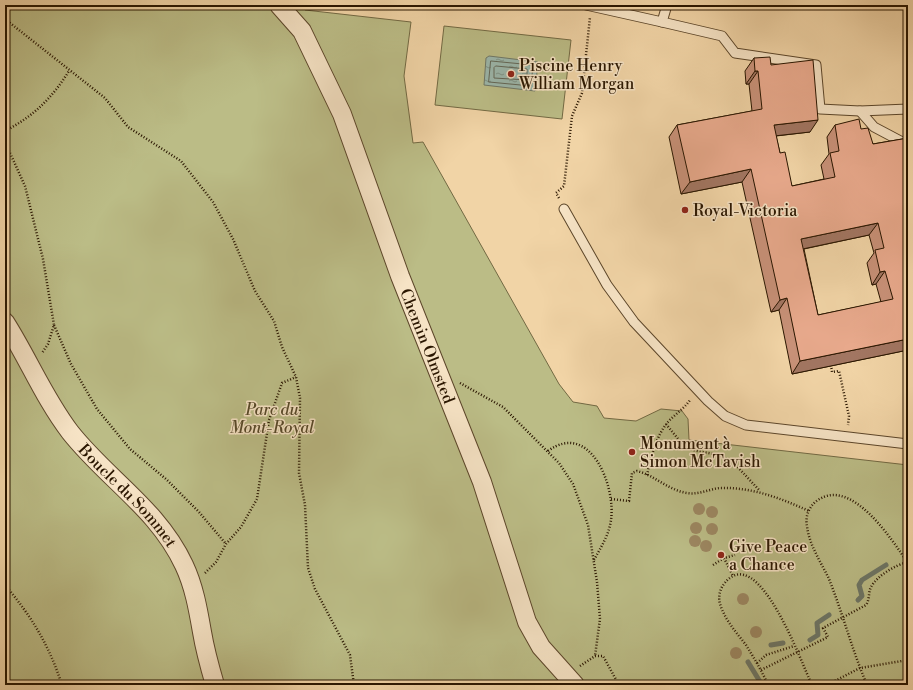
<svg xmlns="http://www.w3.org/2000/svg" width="913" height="690" font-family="'Libre Bodoni',serif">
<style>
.park{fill:#bbbc86;stroke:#726943}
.water{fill:url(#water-ripples);stroke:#6e7767}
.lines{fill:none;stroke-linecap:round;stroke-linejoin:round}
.shore{stroke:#626656;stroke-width:1}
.stream{stroke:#6e7767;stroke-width:5}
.lane-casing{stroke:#5c462a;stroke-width:11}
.street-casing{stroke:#5c462a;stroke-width:20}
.path{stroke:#2a1600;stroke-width:2.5;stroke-dasharray:1 2;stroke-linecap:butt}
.lane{stroke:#f6e3c5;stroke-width:9}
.street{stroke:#f6e3c5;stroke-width:18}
.tree{fill:#9c8761}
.wall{fill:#c89178;stroke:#2a1600;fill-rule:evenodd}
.shaded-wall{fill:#a27662;stroke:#2a1600}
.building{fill:#e8a98c;stroke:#2a1600;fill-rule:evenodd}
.poi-dot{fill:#8f2418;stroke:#f6e3c5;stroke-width:1.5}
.labels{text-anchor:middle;stroke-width:3;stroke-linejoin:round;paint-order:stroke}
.poi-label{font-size:16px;fill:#2a1600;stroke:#f6e3c5;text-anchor:start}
.street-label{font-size:16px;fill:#2a1600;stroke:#f6e3c5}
.park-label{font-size:16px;font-style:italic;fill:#564828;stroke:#f6e3c5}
</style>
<defs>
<pattern id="water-ripples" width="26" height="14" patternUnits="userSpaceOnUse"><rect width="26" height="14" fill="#9bb7ac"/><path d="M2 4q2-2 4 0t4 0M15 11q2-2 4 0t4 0" fill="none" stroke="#7f948a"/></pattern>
</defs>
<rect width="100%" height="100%" fill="#f1d4a6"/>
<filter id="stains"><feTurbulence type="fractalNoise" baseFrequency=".005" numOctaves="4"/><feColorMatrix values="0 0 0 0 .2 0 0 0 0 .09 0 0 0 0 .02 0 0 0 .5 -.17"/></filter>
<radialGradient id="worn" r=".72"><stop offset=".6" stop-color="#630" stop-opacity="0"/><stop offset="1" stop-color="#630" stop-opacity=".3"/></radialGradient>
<g class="park">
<polygon points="5,5 300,5 305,10 411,22 404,76 413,143 423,142 559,384 573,402 597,406 604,418 636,421 661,409 682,411 688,419 689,440 908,465 908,685 5,685"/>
<polygon points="444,26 571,40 562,119 435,105"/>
</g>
<polygon class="water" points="489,56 538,62 535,91 484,85 486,58"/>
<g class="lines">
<g class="shore">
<polygon points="491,61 533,65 531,86 489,82"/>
<polygon points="496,66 527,69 527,80 494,78 494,68"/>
</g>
<g class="stream">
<polyline points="858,600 862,596 859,585 862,580 886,565"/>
<polyline points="810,640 818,635 817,623 829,615"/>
<polyline points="771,645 783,643"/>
<polyline points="748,662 762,685"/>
</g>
<defs>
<g id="lane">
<polyline points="586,5 662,22"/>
<polyline points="667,5 662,22 722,36 735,53 816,65 820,109 860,111 908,109"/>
<polyline points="860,111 874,127 908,145"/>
<polyline points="564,209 607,285 634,322 708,401 725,416 746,425 908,444"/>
</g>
<g id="street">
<path id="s1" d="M279 5 302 31 342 114 400 276 482 482 527 622 541 647 575 685"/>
<path id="s2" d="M5 322C28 358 44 398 70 432 107 479 158 509 184 565 194 586 198 609 202 632 205 650 210 668 215 685"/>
</g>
</defs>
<use href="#lane" class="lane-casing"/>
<use href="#street" class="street-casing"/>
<g class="path">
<polyline points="5,19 105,98 128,127 181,161 213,202 233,239 255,291 274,321 282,347 296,377 300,398 299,473 305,505 308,568 315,589 350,655 354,685"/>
<path d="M5 131C34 116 52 98 69 71"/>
<polyline points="5,142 25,186 43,259 54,325 48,344 42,353"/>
<polyline points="559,198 556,193 564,186 572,116 582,93 590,17"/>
<polyline points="54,325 71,364 97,409 130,449 166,479 199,512 226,544"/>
<polyline points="831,365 832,372 839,371 849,416 848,425"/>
<polyline points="460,383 503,407 559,463 573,484 588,525 597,582 600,619 595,656"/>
<polyline points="666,424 683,445 693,450 718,455 733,462 760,491"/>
<path d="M548 451C590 420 616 486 611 520 609 535 601 547 594 560"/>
<path d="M647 475C651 457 656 436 668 422 675 414 684 409 690 400"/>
<path d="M611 499 629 501 632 473 637 471C654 475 668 490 687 493 699 495 709 489 720 488 752 487 780 498 809 511"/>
<polyline points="724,558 733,576"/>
<polyline points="713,565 724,558 735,555"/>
<polyline points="205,573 216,562 226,544 241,527 257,499 269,420 282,383 296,377"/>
<path d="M5 585C32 617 49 645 62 685"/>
<polyline points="757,663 766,655 794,646"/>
<polyline points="580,666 595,656 603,656 619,685"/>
<path d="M761 670 828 637 823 628 866 605C870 599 868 593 871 587 877 576 895 565 908 562"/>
<path d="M768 685C762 671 754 658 746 645 736 632 725 620 720 604 718 597 720 589 724 584 758 539 802 665 812 685"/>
<polyline points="827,685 860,668 908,660"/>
<path d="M867 685C852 650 843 614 829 579 821 562 809 545 807 526 805 516 809 506 818 500 852 477 892 540 908 563"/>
</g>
<use href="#lane" class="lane"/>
<use href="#street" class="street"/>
</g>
<g class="tree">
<circle cx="699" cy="509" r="6"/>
<circle cx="712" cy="512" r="6"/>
<circle cx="696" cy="528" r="6"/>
<circle cx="712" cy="529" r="6"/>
<circle cx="695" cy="541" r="6"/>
<circle cx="706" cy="546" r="6"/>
<circle cx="743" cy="599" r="6"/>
<circle cx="756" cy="632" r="6"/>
<circle cx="736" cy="653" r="6"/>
</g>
<path class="wall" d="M754 58 771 65 810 132 776 136 780 153 792 186 824 179 821 165 829 154 827 137 835 125 861 129 873 144 908 138V350L792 374 779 310 771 312 742 182 681 194 669 137 677 125 752 111 749 84H746L745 71ZM869 235 874 253 867 263 872 285 876 284 881 302 818 315 804 249Z"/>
<g class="shaded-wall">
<polygon points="755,71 758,71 749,84 746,84"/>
<polygon points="818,120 810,132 765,137 774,125"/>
<polygon points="751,169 742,182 681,194 690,182"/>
<polygon points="878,223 869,235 793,251 801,239"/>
<polygon points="885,271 876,284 872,285 880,272"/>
<polygon points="787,298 779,310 771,312 780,300"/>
<polygon points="908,339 908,350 792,374 800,361"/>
</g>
<path class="building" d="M770 57 771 65 813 60 818 120 774 125 780 153 785 152 792 186 835 177 830 153 839 151 835 125 859 119 861 129 868 128 873 144 908 138V339L800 361 787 298 780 300 751 169 690 182 677 125 762 109 758 71H755L754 58ZM878 223 884 248 875 250 880 272 885 271 893 299 818 315 801 239Z"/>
<g class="poi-dot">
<circle cx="511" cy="74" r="4"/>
<circle cx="685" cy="210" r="4"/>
<circle cx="632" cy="452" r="4"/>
<circle cx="721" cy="555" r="4"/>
</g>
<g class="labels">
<g class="poi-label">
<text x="519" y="71">Piscine Henry<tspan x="519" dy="18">William Morgan</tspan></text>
<text x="693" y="216">Royal-Victoria</text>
<text x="640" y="449">Monument à<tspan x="640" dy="18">Simon McTavish</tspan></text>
<text x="729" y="552">Give Peace<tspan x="729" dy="18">a Chance</tspan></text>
</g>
<g class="street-label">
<text dy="6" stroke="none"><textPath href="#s1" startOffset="374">Chemin Olmsted</textPath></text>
<text dy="6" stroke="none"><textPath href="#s2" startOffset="214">Boucle du Sommet</textPath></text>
</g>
<g class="park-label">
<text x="272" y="415">Parc du<tspan x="272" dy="18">Mont-Royal</tspan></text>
</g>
</g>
<rect width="913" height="690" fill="none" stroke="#f1d4a6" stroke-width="20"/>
<rect x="6" y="6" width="901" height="678" fill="none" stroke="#2a1600" stroke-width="2"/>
<rect x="10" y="10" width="893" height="670" fill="none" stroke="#2a1600"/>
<rect width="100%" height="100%" filter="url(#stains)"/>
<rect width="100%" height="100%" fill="url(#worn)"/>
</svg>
